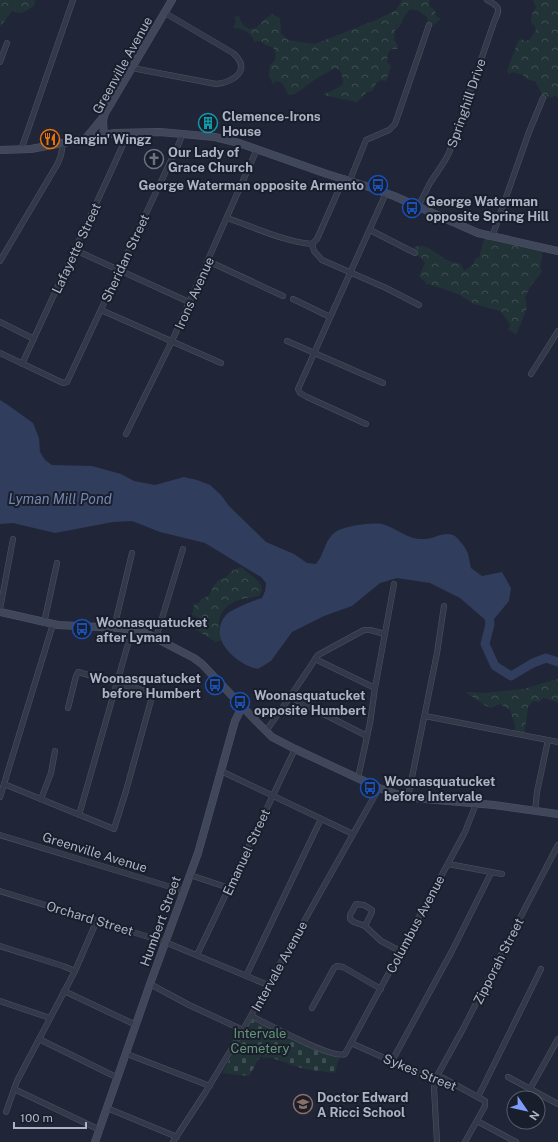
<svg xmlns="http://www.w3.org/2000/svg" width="558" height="1142" font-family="'Public Sans',sans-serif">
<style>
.forest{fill:url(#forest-crowns)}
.cemetery{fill:url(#cemetery-stones)}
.water{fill:#313d5d}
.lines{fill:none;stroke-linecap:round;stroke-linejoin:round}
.river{stroke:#313d5d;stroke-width:9}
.street-casing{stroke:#4e5363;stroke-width:6}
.secondary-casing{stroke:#4e5363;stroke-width:8}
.street{stroke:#333948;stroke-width:5}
.secondary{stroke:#41475b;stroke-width:7}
.labels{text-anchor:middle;stroke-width:4;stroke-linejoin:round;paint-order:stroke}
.street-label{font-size:13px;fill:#adb3c5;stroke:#191e2c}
.poi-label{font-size:13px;font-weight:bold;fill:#adb3c5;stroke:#191e2c;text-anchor:start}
.park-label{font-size:13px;fill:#659577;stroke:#191e2c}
.water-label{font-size:14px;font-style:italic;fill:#7486ae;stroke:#191e2c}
</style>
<defs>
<pattern id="forest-crowns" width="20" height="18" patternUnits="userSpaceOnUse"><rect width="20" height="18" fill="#223338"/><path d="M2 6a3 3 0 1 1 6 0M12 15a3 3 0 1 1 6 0" fill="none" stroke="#3f4e53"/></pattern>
<pattern id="cemetery-stones" width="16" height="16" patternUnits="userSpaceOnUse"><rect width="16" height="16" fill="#223338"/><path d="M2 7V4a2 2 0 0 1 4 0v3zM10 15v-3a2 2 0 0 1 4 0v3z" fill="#3f4e53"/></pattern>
</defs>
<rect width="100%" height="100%" fill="#202637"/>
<g class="forest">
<polygon points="0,0 35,0 34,6 22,13 12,11 0,27"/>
<path d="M402 0H430L429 3 430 7 435 10 436 16 441 19C436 21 435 26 429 27L427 17 419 11 410 9 404 17 400 26 395 30 394 40 398 46 397 49H391L388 53 387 62 391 66 386 81 381 80 377 82 372 91 367 92 357 102 323 95 339 87 343 84C343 77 342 70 335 68L317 78 295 94 289 95 282 83 276 81 273 84 269 76 270 65 275 60C277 51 275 46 265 45 262 41 260 40 254 42 253 32 241 28 233 28L236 21 234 17 239 16 242 24 249 29 256 28 265 19 272 14 280 18 281 34 288 40 315 44 376 20 396 10Z"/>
<path d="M533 0H558V98L555 95 553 97 543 99C542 92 539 88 536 82L527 79 523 75 512 72 509 74 507 71 517 44 520 39 527 41 531 38 536 30 534 25 531 22 532 14 536 8Z"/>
<path d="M485 236 543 250 540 268 542 272 532 284 525 297 527 308 516 335 508 329 510 326 508 321 500 311 474 304 458 294 429 284 426 285V283L419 276 425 263 423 260 417 255 413 248C425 241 436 254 445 259 450 262 456 263 461 264L464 271 474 264 475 259 479 257Z"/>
<path d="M241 567 258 581 261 585 262 591 259 596C251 598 241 598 234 602 218 609 216 625 222 640L216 642 193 628 198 618 192 615 194 606 193 603 197 604 204 598 209 596C213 588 215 579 225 578L232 571Z"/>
<polygon points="558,679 558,704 557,702 543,698 539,702 533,701 528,707 524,735 514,732 515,725 510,710 500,704 491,708 484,705 465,692 485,693 523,689"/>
</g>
<polygon class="cemetery" points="253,1019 285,1035 292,1040 313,1049 318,1049 339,1057 335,1073 304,1069 272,1058 260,1057 249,1076 222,1073"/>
<path class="water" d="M0 400 8 405 33 423 39 438 40 452 45 460 52 465 92 466 121 474 134 481 155 485 184 477 197 480 210 485 221 495 229 506 266 542 294 554 307 563 316 564C325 554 324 539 337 531 346 526 375 521 385 525 400 530 407 540 425 539 435 539 444 530 455 536 455 536 459 540 459 540 469 552 468 553 471 568L482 576 502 572 511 588 509 601 490 624 460 598 430 583 397 578 380 583 352 606 324 616 292 632 271 661 258 669C237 665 206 638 226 615 230 610 254 600 262 598L265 591 266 583 261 577 246 568 205 543 160 532 132 521 113 522 55 533 13 523 0 524Z"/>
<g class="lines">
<polyline class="river" points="488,611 490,624 485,644 495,666 511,676 533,663 546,658 558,662"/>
<defs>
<g id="street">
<polyline points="0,62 7,43"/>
<path d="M132 68 216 84C234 82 252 70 233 53L165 13"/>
<polyline points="21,150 73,0"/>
<polyline points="350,180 366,140 389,130 395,124 429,25"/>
<path d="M418 207 430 183 444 162 449 153 494 22C500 9 501 7 487 0"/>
<path d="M227 218C251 226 288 243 312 244"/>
<polyline points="370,230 415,253"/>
<polyline points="492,237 529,132 543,98"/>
<polyline points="312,244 314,251 322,260 386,288 419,305"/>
<polyline points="312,244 317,239 344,178"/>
<polyline points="75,250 189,302"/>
<polyline points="0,261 58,163 61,155 63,143"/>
<polyline points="208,261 283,296"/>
<polyline points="293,299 330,317"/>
<polyline points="101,310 221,363"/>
<polyline points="0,322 34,339"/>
<polyline points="287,341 383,383"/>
<polyline points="0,353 63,383 67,382 180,141 182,134"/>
<polyline points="22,364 113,167 126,138 127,132"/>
<polyline points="531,374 558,331"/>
<polyline points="366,424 307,397 300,393 298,389 386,193"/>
<polyline points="126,434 172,341 257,149"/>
<polyline points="0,609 13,539"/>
<polyline points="44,623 57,563"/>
<polyline points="114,628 132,553"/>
<polyline points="156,638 183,549"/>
<polyline points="315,659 375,688"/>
<polyline points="290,697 367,736"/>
<polyline points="68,708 76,676 78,672 117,683 153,693 172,696"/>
<polyline points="425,716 558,742"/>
<polyline points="266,731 290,697 318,655 364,630 370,630 385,634"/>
<polyline points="221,771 353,834"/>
<polyline points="358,778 370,723 375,688 394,584"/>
<polyline points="4,784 114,829 126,791 153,693"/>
<polyline points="0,797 53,624"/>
<polyline points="408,797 437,653 444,606"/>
<polyline points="41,799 51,773 55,751"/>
<polyline points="535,811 537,792 548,740"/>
<polyline points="79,815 132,630"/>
<polyline points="0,835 184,891"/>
<polyline points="448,864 502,874"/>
<polyline points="190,875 229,888"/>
<polyline points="0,891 165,942 268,985"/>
<polygon points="356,904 364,905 372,910 372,912 365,926 354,922 350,919 350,915"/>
<polyline points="365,926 381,941 400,951"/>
<polyline points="0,946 63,966 75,971"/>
<polyline points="197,955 295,749"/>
<polyline points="246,976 321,819"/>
<polyline points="150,984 189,1005 243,1030"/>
<polyline points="64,991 136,1025"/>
<polyline points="0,1001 50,1018"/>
<polyline points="312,1008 334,968 337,966 343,967 381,989"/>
<path d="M251 1016C267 1023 332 1060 345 1054L465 832 476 804"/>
<polyline points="39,1039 118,1078"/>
<polyline points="351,1043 427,1077 437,1076 443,1078 485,1101 485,1106 465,1142"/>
<polyline points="127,1054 210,1086"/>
<polyline points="392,1061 452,951 491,873"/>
<polyline points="508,1077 558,1104"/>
<polyline points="14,1089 100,1130"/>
<polyline points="530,1089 558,1039"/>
<polyline points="478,1097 541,969"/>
<polyline points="107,1108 177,1137"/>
<polyline points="6,1112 17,1081 75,971 97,920"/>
<polyline points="477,1121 516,1142"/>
<polyline points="173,1142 205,1093 243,1030 379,788"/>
<polyline points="437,1142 434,1088 437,1076 464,1027 494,968 558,845"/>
</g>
<g id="secondary">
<polyline points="104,135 103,122 104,115 172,0"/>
<polyline points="86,138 104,116"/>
<polyline points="0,150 31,149 115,133 160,132 215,137 239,143 327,174 369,187 394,196 478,233 558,251"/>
<polyline points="0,612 58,625 119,628 142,631 194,658 202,664 257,722 272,737 295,749 379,788 402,796 414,798 494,805 558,814"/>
<polyline points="95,1142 150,984 198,853 235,721 242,707"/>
</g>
</defs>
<use href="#street" class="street-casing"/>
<use href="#secondary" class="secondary-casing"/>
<use href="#street" class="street"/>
<use href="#secondary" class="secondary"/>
</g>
<defs>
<symbol id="building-ring" viewBox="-11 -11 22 22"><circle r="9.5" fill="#191e2c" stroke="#0f9aa8" stroke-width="1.5"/><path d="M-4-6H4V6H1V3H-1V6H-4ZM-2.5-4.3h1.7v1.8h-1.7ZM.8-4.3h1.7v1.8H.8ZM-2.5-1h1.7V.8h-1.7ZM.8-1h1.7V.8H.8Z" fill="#0f9aa8"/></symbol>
<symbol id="restaurant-ring" viewBox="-11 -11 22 22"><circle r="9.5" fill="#191e2c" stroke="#e8710a" stroke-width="1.5"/><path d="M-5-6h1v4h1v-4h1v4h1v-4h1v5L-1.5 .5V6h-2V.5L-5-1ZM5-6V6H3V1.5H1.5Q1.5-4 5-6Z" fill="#e8710a"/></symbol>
<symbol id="church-ring" viewBox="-11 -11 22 22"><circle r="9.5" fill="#191e2c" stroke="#6b7280" stroke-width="1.5"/><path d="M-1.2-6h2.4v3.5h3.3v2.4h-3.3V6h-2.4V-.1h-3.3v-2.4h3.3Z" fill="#6b7280"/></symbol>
<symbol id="bus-ring" viewBox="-11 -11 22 22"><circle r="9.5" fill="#191e2c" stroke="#1a4fb4" stroke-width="1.5"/><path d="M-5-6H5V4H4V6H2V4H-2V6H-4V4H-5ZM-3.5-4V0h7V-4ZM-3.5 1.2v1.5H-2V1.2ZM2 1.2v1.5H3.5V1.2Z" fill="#1a4fb4"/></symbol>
<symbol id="school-ring" viewBox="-11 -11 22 22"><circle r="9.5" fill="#191e2c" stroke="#8d6e63" stroke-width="1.5"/><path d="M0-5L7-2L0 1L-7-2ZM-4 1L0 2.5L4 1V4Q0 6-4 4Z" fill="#8d6e63"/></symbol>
</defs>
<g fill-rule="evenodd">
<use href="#building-ring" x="197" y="112" width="22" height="22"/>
<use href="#restaurant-ring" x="39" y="128" width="22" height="22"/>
<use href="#church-ring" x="143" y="148" width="22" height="22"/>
<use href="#bus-ring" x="367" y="174" width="22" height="22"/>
<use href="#bus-ring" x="401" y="197" width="22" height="22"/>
<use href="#bus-ring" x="71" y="618" width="22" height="22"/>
<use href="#bus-ring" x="204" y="674" width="22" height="22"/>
<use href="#bus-ring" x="229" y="691" width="22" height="22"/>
<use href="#bus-ring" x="359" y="777" width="22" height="22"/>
<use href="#school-ring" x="292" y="1093" width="22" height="22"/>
</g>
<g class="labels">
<g class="street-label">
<text transform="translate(122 65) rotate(-61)" y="5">Greenville Avenue</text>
<text transform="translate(466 103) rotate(-71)" y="5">Springhill Drive</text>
<text transform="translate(76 248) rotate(-65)" y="5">Lafayette Street</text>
<text transform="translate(125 258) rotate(-65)" y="5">Sheridan Street</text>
<text transform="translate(194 293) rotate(-66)" y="5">Irons Avenue</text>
<text transform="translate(95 852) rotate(17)" y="5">Greenville Avenue</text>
<text transform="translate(246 852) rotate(-65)" y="5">Emanuel Street</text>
<text transform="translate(90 918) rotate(17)" y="5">Orchard Street</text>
<text transform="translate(160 921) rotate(-70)" y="5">Humbert Street</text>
<text transform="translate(415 924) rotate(-62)" y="5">Columbus Avenue</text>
<text transform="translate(498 961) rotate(-63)" y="5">Zipporah Street</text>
<text transform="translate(279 966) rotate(-61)" y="5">Intervale Avenue</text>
<text transform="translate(420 1072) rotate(22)" y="5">Sykes Street</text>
</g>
<g class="poi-label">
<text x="222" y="121">Clemence-Irons<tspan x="222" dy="15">House</tspan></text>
<text x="64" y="144">Bangin' Wingz</text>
<text x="168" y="157">Our Lady of<tspan x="168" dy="15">Grace Church</tspan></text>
<text x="364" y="190" text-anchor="end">George Waterman opposite Armento</text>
<text x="426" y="206">George Waterman<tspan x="426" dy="15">opposite Spring Hill</tspan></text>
<text x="96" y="627">Woonasquatucket<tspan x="96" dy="15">after Lyman</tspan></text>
<text x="201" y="683" text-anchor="end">Woonasquatucket<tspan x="201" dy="15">before Humbert</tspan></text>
<text x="254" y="700">Woonasquatucket<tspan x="254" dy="15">opposite Humbert</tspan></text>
<text x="384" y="786">Woonasquatucket<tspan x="384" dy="15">before Intervale</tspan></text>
<text x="317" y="1102">Doctor Edward<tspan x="317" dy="15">A Ricci School</tspan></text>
</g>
<g class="park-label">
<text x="260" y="1038">Intervale<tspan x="260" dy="15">Cemetery</tspan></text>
</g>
<g class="water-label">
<text x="60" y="504">Lyman Mill Pond</text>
</g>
</g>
<g transform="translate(526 1110) rotate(124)"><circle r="19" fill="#191e2c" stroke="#545a69"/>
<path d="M0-3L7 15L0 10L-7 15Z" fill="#7e9cf9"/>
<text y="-6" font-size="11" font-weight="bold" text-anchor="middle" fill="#adb3c5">N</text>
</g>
<path d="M14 1122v6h72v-6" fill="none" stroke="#adb3c5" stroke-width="2"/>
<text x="20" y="1122" font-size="12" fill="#adb3c5" stroke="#191e2c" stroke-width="3" paint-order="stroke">100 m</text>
</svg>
